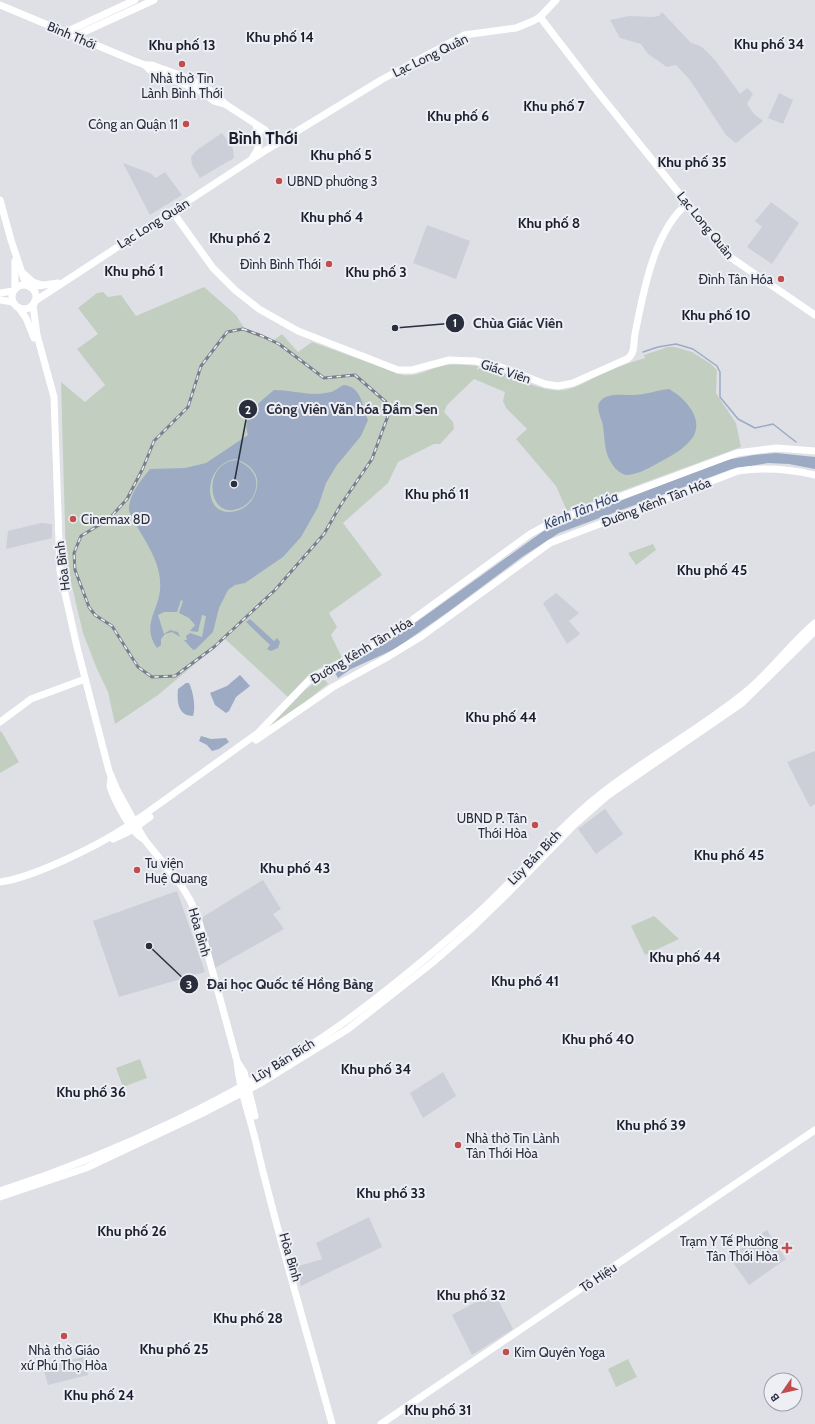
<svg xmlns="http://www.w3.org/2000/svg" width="815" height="1424" font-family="Cabin,sans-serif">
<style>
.built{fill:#cccfd8}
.green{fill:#c2cfc0}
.water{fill:#9caac4;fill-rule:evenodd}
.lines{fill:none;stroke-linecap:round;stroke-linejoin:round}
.stream{stroke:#9caac4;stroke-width:1.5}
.secondary{stroke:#fff;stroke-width:7}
.rail-casing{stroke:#797e8e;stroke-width:3}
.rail{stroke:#edeff4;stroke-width:1.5;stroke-dasharray:4.5;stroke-linecap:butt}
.poi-dot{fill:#c24d4f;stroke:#edeff4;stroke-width:1.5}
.labels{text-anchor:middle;stroke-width:4;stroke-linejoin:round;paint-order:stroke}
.street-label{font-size:13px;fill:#292d3c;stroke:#edeff4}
.poi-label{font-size:13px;fill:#292d3c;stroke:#edeff4;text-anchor:end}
.neighbourhood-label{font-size:14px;font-weight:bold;fill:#1b1f2d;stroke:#edeff4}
.water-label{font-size:14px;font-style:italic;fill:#36476c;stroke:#edeff4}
.district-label{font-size:17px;font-weight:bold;fill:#1b1f2d;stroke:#edeff4}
.leader{fill:none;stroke:#292d3c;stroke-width:1.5}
.callout-dot{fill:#292d3c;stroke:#edeff4;stroke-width:1.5}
.mark-label{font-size:12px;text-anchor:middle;font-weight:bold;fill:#fff}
.callout-label{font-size:14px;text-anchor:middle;font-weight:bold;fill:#292d3c;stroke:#edeff4;stroke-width:4;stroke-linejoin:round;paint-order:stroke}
</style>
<rect width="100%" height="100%" fill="#dee0e6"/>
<g class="built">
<polygon points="662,12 690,42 702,47 715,60 740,94 747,88 753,94 747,104 754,114 763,121 736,143 726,135 690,80 676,65 667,67 648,54 641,44 620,38 610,20 629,16 652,17 659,16"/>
<polygon points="779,93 793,100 783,124 768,118"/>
<polygon points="222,133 233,149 234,158 200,178 192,165 191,157 197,150"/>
<polygon points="123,163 150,173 156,178 165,172 182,195 150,215"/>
<polygon points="771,202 799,223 772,264 747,247 762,227 755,221"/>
<polygon points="427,225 470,241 456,279 413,263"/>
<polygon points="41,523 52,524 52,538 6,549 8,531"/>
<polygon points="556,593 579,613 569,621 580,634 567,644 543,603"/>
<polygon points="815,751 815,804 810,807 787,762"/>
<polygon points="605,809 623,834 596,854 578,829"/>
<polygon points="263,880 281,909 273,914 284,929 215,968 201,918"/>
<polygon points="177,891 205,972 119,997 93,921"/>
<polygon points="443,1072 456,1096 423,1118 410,1093"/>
<polygon points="369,1217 382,1247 301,1286 296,1267 322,1259 316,1243"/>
<polygon points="767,1230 786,1259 749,1285 729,1257"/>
<polygon points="494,1292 513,1329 472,1355 452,1315"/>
<polygon points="83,1357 88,1375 48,1385 43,1367"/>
</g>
<g class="green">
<path d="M204 287 236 315 244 328 274 340 282 334 298 352 312 342 403 375C417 377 426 370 439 367 452 363 465 365 478 366L477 370 482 367C506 371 528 387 552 390 573 393 589 379 607 371 619 366 632 362 645 358L644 355 668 347H675L692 352 711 364 717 370 716 393 736 423 741 447 567 511 556 486 516 439 527 429 506 408 503 401 505 392 474 379 447 405 444 412 453 422 454 429 440 444H434L398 462 388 483 343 523 382 575 329 613 337 627 331 635 342 658 314 671 289 698 225 639 158 695 115 724 108 692 97 669 83 633 66 561 61 382 85 402 105 385 77 349 98 334 78 308 97 293 103 292 108 297 121 295 136 316Z"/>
<polygon points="653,544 656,550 636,565 628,553"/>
<path d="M323 677 328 684C307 699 289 720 266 730L306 689Z"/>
<polygon points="1,731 19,762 0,773 0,732"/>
<polygon points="654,916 679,939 645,955 631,926"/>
<polygon points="140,1059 147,1078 123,1087 116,1068"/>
<polygon points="628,1359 637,1377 616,1387 608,1369"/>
</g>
<g class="water">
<path d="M344 385C362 387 362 406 368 420L361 436 337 465 326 483 318 507 301 537 283 557 245 583 235 585 228 590 219 608 213 632 196 649 193 650 184 640H187L186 636 190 633 202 637 206 616 202 615 198 632 190 631 195 625 189 618 179 613 183 601 181 600 177 612H164L158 615 164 634 170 630 178 632 180 637 172 632 165 634 161 639V645L157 648C141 625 158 612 160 590 163 560 140 536 129 511 128 496 141 480 150 469L185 468 206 463 248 435C241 415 260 402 274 390 294 390 310 397 331 392 335 391 339 387 344 385ZM236 459C253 465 263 478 254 496 251 503 244 509 236 511 201 520 202 463 236 459Z"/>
<path d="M669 389C682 396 702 415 695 433 690 446 670 457 658 463 649 468 637 475 626 475 621 474 615 469 612 464 604 452 605 440 603 426 602 420 596 408 599 403 605 392 623 395 633 395 645 395 658 390 669 389Z"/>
<polygon points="776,453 815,457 815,469 789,464 768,463 732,469 559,533 522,557 448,612 395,649 351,669 338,678 334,671 408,628 545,530 726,460 754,455"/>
<path d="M236 460C254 467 262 481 252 498 249 503 242 508 237 509 207 519 202 463 236 460Z"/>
<polygon points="250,619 274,641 277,638 280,642 278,648 271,651 267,649 270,645 246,622"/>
<polygon points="240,675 250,686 236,697 229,711 226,713 215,705 210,693 227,686"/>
<path d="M186 683H189C193 691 196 707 193 716 177 716 177 700 178 689Z"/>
<polygon points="201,736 211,739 226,738 229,742 219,749 212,751 207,745 199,741"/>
</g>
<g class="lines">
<polyline class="stream" points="643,352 658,347 676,344 693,349 717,366 720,372 720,397 738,419 755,428 773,424 796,442"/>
<g class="secondary">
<path d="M0 5 132 60 145 65H152C178 75 206 82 225 104"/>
<polyline points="540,17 593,86 730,257 815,315"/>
<polyline points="66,32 135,0"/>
<polyline points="75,36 154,0"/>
<polyline points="145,65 150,70 199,90 214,101 225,104 265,130 276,144"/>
<path d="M253 157C261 146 261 138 256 125"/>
<polyline points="0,200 11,240 26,285"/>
<path d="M172 211 213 268 235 290 259 309 298 331 398 370H412L449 360 475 361 498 366 545 384 558 386 573 383 627 359C636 353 633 343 635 334 643 293 654 230 688 203"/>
<polyline points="23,273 33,282 42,285"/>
<circle cx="24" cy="297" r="12"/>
<polyline points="30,287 58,283"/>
<polyline points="15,289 15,261"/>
<polyline points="0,293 13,291"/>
<polyline points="0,300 13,302"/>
<polyline points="35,301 263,152 381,80 464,35 516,28 533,21 540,17 556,0"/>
<path d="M33 305 37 335 54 397 60 571 77 647 109 771 117 790 144 839 181 885 190 900 198 918 237 1061C239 1090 251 1119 257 1147 279 1240 307 1332 332 1424"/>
<polyline points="19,308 26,318 34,338"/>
<polyline points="0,722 31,699 85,679"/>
<path d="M256 740 333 687 386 658 422 636 550 543 738 471C764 467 789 469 815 475"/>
<path d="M111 777C111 780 110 784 110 786 114 800 132 834 144 839"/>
<polyline points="113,839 132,830 150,817"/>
<path d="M0 882C32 878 95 847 123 829 129 825 134 821 141 817L258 733 310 679 378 643 401 628 530 534 552 522 737 453 776 448 815 451"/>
<polyline points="238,1063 244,1072 255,1116"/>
<path d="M0 1191C117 1153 243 1094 343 1023 386 992 428 957 468 922 512 884 547 839 591 802 638 762 695 733 743 694 770 673 789 645 815 623"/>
<polyline points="0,1197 86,1168 207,1111 259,1084 348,1029 432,963 471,929 508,893 575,824 607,796 742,703 815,631"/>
<polyline points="381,1424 815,1130"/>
</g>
<defs>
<polygon id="rail" points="243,329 262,336 279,344 324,378 355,375 386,402 389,413 372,459 340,506 324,534 275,590 214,647 175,676 152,677 138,667 112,626 95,615 89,607 75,570 74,553 81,536 109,519 127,499 143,468 154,441 188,407 201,366 227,332"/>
</defs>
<use href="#rail" class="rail-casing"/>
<use href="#rail" class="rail"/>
</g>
<g class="poi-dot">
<circle cx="182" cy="64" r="4"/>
<circle cx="186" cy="124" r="4"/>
<circle cx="279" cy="181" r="4"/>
<circle cx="329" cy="264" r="4"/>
<circle cx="781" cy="279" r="4"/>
<circle cx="73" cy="519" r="4"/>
<circle cx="535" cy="825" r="4"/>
<circle cx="137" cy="870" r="4"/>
<circle cx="458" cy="1145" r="4"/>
<path d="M785 1242h4v4h4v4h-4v4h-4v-4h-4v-4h4z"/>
<circle cx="64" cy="1336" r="4"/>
<circle cx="506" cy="1352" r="4"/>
</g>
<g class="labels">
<g class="street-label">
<text transform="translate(72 35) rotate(23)" y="5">Bình Thới</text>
<text transform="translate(430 55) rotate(-26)" y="5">Lạc Long Quân</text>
<text transform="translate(153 223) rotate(-32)" y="5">Lạc Long Quân</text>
<text transform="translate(706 225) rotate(51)" y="5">Lạc Long Quân</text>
<text transform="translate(506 371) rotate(18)" y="5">Giác Viên</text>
<text transform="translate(656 502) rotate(-21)" y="5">Đường Kênh Tân Hóa</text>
<text transform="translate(62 566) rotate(-97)" y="5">Hòa Bình</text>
<text transform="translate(361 650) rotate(-31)" y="5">Đường Kênh Tân Hóa</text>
<text transform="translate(534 857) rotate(-46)" y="5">Lũy Bán Bích</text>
<text transform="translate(200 932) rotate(74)" y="5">Hòa Bình</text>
<text transform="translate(283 1060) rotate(-32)" y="5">Lũy Bán Bích</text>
<text transform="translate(291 1257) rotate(74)" y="5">Hòa Bình</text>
<text transform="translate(598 1277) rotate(-34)" y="5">Tô Hiệu</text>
</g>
<g class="poi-label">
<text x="182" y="83" text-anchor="middle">Nhà thờ Tin<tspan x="182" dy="15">Lành Bình Thới</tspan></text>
<text x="178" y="129">Công an Quận 11</text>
<text x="287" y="186" text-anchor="start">UBND phường 3</text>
<text x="321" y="269">Đình Bình Thới</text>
<text x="773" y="284">Đình Tân Hóa</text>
<text x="81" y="524" text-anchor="start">Cinemax 8D</text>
<text x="527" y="823">UBND P. Tân<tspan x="527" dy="15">Thới Hòa</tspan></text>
<text x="145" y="868" text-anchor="start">Tu viện<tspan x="145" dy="15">Huệ Quang</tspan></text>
<text x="466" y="1143" text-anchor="start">Nhà thờ Tin Lành<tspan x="466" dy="15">Tân Thới Hòa</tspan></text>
<text x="778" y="1246">Trạm Y Tế Phường<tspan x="778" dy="15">Tân Thới Hòa</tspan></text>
<text x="64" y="1355" text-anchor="middle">Nhà thờ Giáo<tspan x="64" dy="15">xứ Phú Thọ Hòa</tspan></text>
<text x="514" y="1357" text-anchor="start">Kim Quyên Yoga</text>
</g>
<g class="neighbourhood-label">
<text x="280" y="42">Khu phố 14</text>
<text x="769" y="49">Khu phố 34</text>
<text x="182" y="50">Khu phố 13</text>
<text x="554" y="111">Khu phố 7</text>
<text x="458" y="121">Khu phố 6</text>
<text x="341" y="160">Khu phố 5</text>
<text x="692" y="167">Khu phố 35</text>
<text x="332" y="222">Khu phố 4</text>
<text x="549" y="228">Khu phố 8</text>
<text x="240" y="243">Khu phố 2</text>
<text x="134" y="276">Khu phố 1</text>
<text x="376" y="277">Khu phố 3</text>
<text x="716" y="320">Khu phố 10</text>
<text x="437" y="499">Khu phố 11</text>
<text x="712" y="575">Khu phố 45</text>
<text x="501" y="722">Khu phố 44</text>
<text x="729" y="860">Khu phố 45</text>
<text x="295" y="873">Khu phố 43</text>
<text x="685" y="962">Khu phố 44</text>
<text x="525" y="986">Khu phố 41</text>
<text x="598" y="1044">Khu phố 40</text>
<text x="376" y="1074">Khu phố 34</text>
<text x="91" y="1097">Khu phố 36</text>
<text x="651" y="1130">Khu phố 39</text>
<text x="391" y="1198">Khu phố 33</text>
<text x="132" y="1236">Khu phố 26</text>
<text x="471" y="1300">Khu phố 32</text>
<text x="248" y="1323">Khu phố 28</text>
<text x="174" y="1354">Khu phố 25</text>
<text x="99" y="1400">Khu phố 24</text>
<text x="438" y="1415">Khu phố 31</text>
</g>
<g class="water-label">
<text transform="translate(581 510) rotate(-22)" y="5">Kênh Tân Hóa</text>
</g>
<g class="district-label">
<text x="263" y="144">Bình Thới</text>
</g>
</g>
<path class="leader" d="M395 328L455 323M234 484L248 409M149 946L189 984"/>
<g class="callout-dot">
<circle cx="395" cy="328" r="4"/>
<circle cx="234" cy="484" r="4"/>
<circle cx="149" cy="946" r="4"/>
<circle cx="455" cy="323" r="10"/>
<circle cx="248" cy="409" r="10"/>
<circle cx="189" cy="984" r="10"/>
</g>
<g class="mark-label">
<text x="455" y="327">1</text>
<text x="248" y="414">2</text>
<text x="189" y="989">3</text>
</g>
<g class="callout-label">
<text x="518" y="328">Chùa Giác Viên</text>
<text x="352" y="414">Công Viên Văn hóa Đầm Sen</text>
<text x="290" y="989">Đại học Quốc tế Hồng Bàng</text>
</g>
<g transform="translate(783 1392) rotate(236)"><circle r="19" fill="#edeff4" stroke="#9fa1aa"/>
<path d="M0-3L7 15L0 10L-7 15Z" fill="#c24d4f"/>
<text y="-6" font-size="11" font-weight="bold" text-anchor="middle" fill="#292d3c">B</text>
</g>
</svg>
